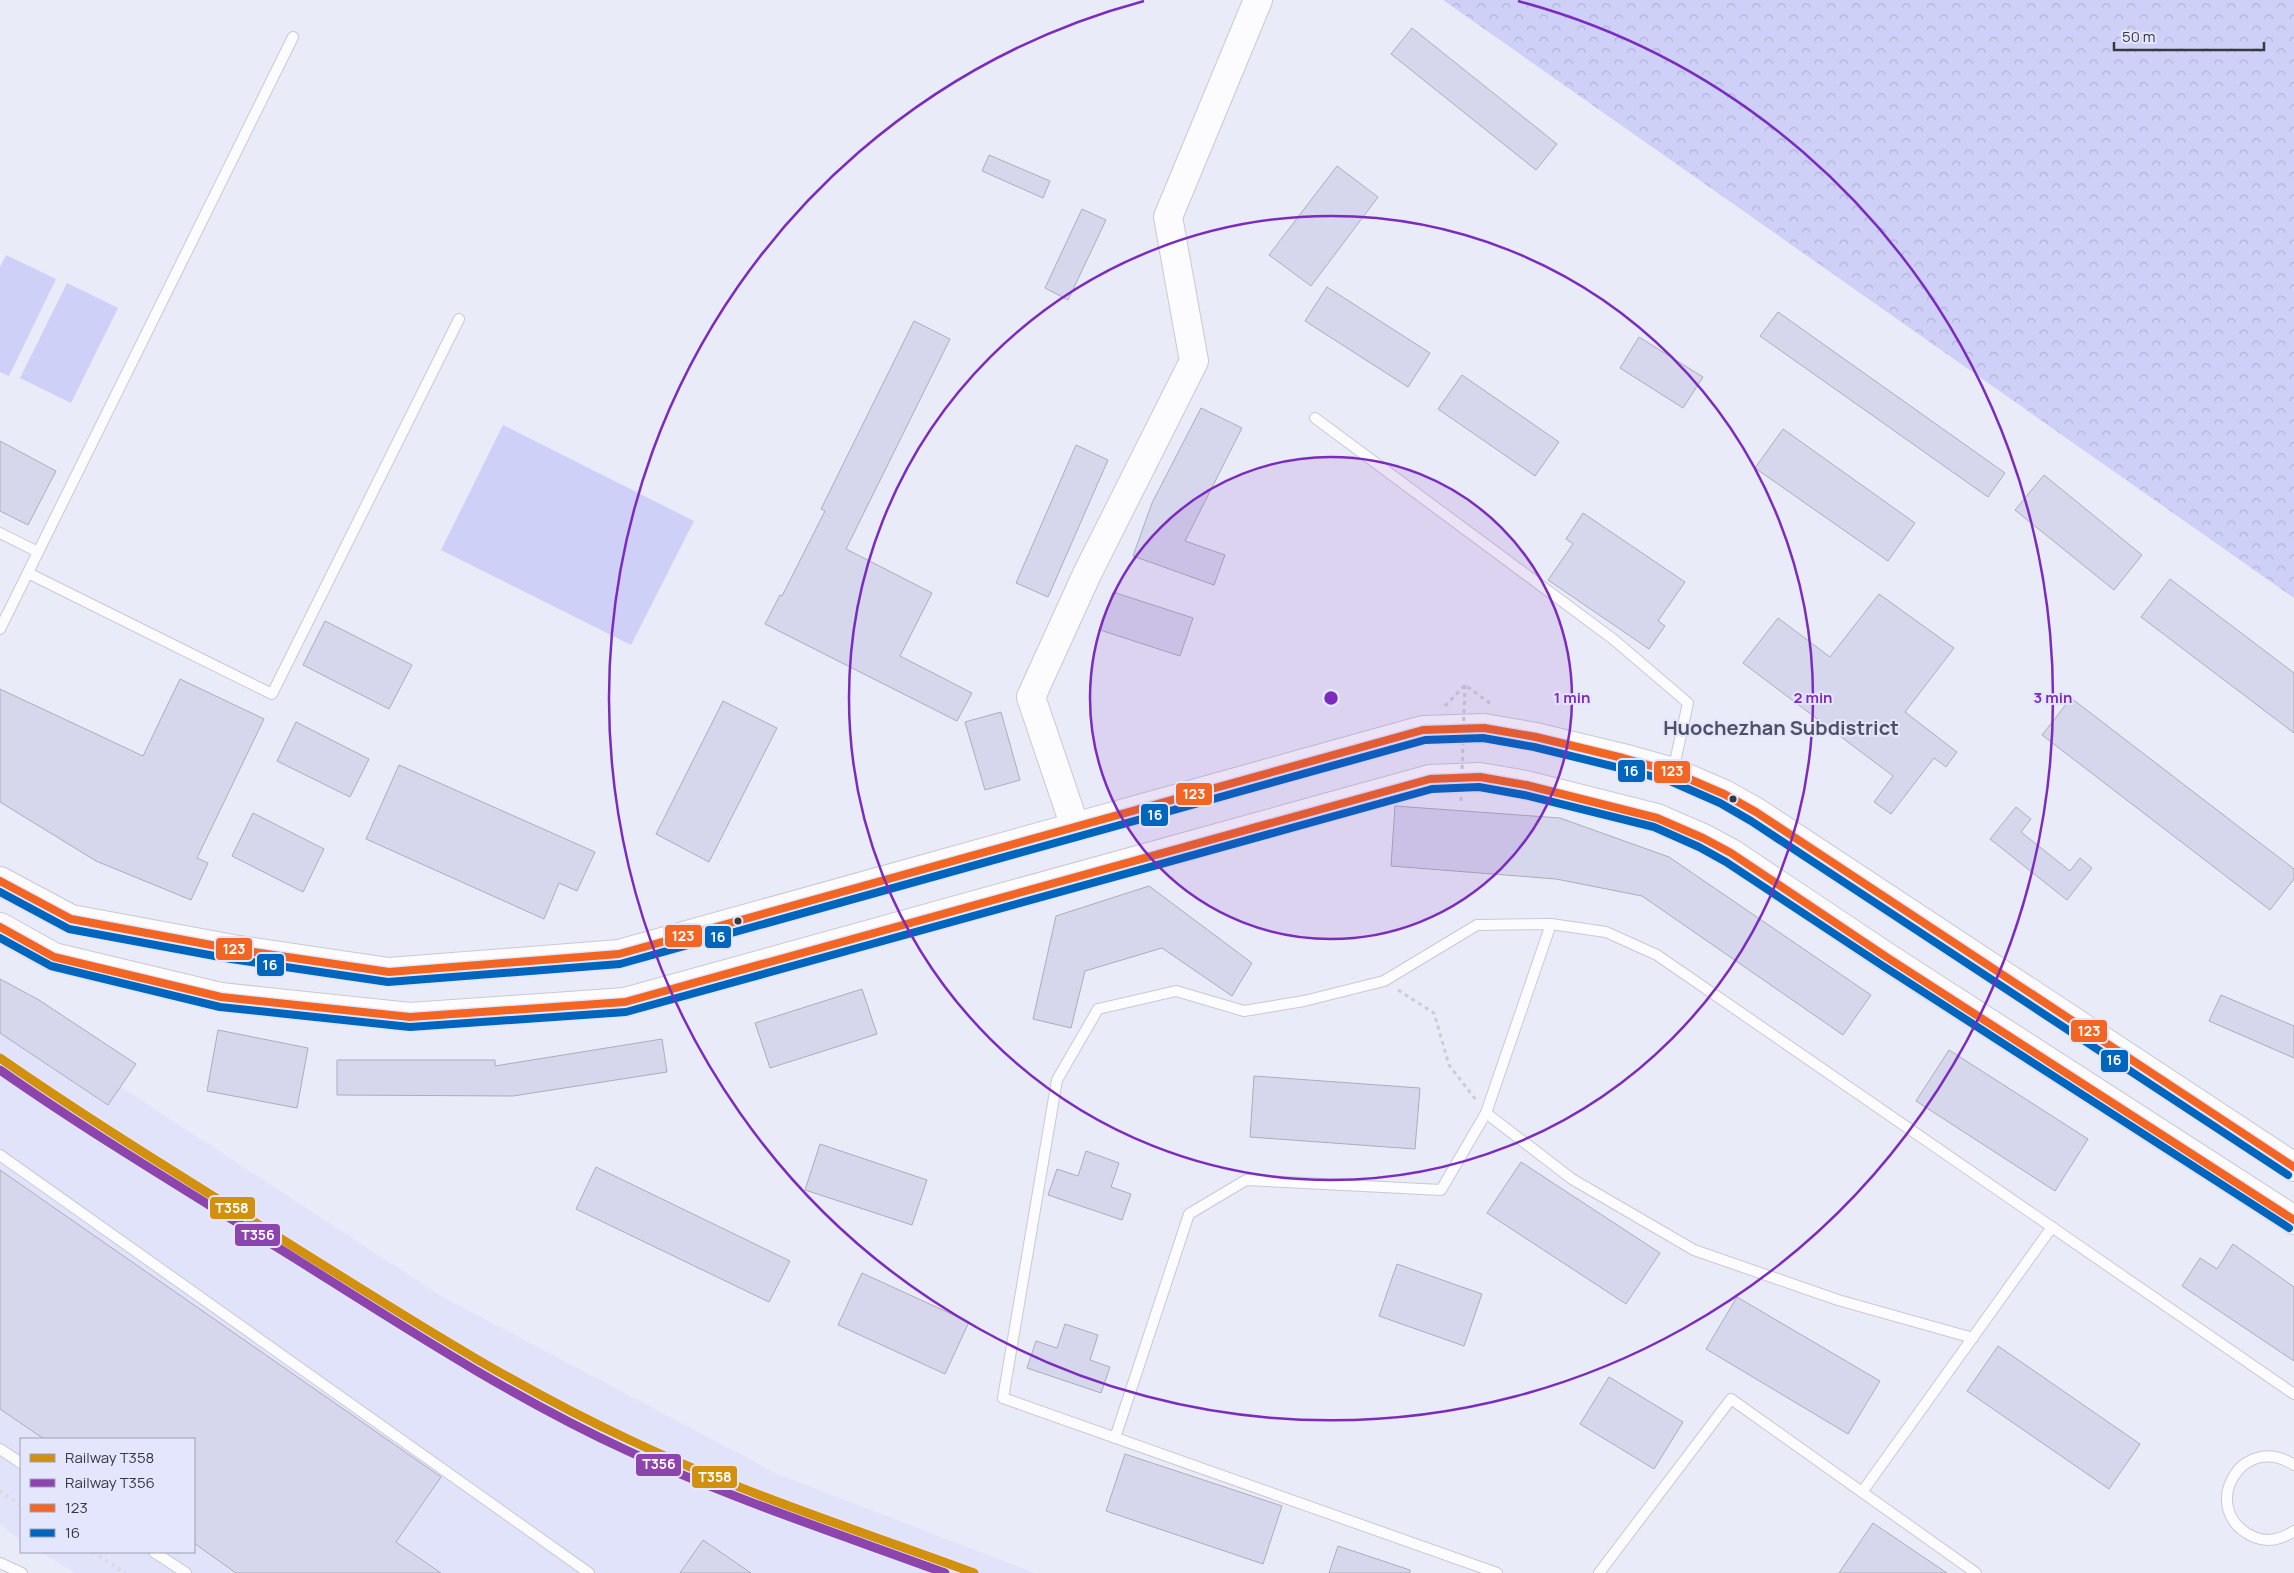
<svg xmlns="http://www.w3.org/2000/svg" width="2294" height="1573" font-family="Manrope,sans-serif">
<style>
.built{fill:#e1e3fa}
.forest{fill:url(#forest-crowns)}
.garden{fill:#ced0f7}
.building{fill:#d6d7ec;stroke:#acadb7}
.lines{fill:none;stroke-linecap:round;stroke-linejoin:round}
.lane-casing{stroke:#c9c9d3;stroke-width:12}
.secondary-casing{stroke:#c9c9d3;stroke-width:30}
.highway-casing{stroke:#c9c9d3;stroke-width:30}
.path{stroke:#ceced2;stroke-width:3;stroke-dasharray:4 4;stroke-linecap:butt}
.lane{stroke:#fcfcfe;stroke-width:10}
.secondary{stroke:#fcfcfe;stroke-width:28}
.highway{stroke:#fcfcfe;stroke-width:28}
.rail{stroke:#d9d9dd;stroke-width:4;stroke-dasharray:2.5 5;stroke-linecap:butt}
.path-bridge{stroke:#ceced2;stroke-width:3;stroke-dasharray:4 4;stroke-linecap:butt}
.bus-1-casing{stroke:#e4e6fe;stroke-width:11}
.bus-2-casing{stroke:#e4e6fe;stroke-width:11}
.bus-1{stroke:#f26522;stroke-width:8}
.bus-2{stroke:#0065bd;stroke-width:8}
.rail-1-casing{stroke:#e4e6fe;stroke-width:12}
.rail-2-casing{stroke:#e4e6fe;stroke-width:12}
.rail-1{stroke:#d1900d;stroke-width:9}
.rail-2{stroke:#8e44ad;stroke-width:9}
.ring{fill:none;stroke:#7b2cbf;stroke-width:2.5}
.bus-dot{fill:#373841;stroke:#e4e6fe;stroke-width:2}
.labels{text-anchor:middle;stroke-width:4;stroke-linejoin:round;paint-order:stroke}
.district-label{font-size:20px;font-weight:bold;fill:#4f5064;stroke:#e4e6fe}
.centre{fill:#7b2cbf;stroke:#e4e6fe;stroke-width:2.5}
.ring-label{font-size:15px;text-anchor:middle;font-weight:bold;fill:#7b2cbf;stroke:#e4e6fe;stroke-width:4;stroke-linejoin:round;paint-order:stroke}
.line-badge{stroke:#e4e6fe;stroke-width:2}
.badge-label{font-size:14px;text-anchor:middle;font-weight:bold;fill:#fff}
</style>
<defs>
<pattern id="forest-crowns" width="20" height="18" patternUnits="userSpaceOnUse" patternTransform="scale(1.25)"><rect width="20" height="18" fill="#ced0f7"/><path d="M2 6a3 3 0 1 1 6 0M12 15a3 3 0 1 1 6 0" fill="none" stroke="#b2b3d5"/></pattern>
</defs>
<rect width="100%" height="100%" fill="#eaebf8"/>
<polygon class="built" points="0,1008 441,1296 777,1474 1035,1573 76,1573 40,1552 194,1552 194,1439 21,1439 21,1541 0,1524"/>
<polygon class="forest" points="1443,0 2294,0 2294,598"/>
<g class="garden">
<polygon points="6,255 56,279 9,376 0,372 0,267"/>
<polygon points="67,283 118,308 71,403 20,378"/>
<polygon points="503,425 694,521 631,645 441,550"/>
</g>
<g class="building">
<polygon points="1412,28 1557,144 1536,170 1391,54"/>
<polygon points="989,155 1050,181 1043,198 982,171"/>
<polygon points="1337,166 1378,197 1311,286 1269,255"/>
<polygon points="1082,209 1106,220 1068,300 1045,288"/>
<polygon points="1327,287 1430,353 1408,387 1305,321"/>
<polygon points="1778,312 2005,473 1988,497 1760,336"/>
<polygon points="914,321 950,339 846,549 932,593 900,656 972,693 957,721 765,624 780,595 782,596 825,511 821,509"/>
<polygon points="1639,337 1703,377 1683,408 1620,368"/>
<polygon points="1462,375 1559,442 1535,476 1438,409"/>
<polygon points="1201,408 1242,428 1185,541 1225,555 1214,585 1133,556 1152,503"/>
<polygon points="1783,429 1915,523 1888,561 1755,468"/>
<polygon points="0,441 56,471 28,525 0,511"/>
<polygon points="1076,445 1108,460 1048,597 1016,583"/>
<polygon points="2044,475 2142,555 2114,590 2015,510"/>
<polygon points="1583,513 1685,582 1658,621 1665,626 1649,649 1548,580 1573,544 1566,539"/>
<polygon points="2170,579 2294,673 2294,733 2141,617"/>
<polygon points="1113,592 1193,618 1180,656 1100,630"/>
<polygon points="1879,594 1954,648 1905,712 1957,752 1946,767 1934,758 1891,814 1874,802 1893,776 1743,663 1778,618 1830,657"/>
<polygon points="325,621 412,665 389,709 303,665"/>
<polygon points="180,679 264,719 197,858 208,863 191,900 96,861 0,802 0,689 143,756"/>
<polygon points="2071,698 2294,869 2294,879 2270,910 2042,735"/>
<polygon points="723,701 777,728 709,862 656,834"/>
<polygon points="1001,712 1020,780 985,790 965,722"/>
<polygon points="296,722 369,759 350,797 277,761"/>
<polygon points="399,765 595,852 577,891 559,883 544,919 366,839"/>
<polygon points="1395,806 1560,818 1669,857 1871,995 1843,1035 1642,896 1556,879 1391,866"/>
<polygon points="2016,807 2031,819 2021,832 2070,871 2080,858 2092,868 2067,900 1990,839"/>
<polygon points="253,813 324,849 303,892 232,856"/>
<polygon points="1149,886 1252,963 1232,996 1162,948 1085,971 1071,1028 1033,1019 1056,916"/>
<polygon points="0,979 39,1000 136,1064 108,1105 0,1033"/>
<polygon points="862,989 877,1034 770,1068 755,1023"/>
<polygon points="2221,995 2294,1026 2294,1058 2209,1021"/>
<polygon points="218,1030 308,1048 297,1108 207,1091"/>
<polygon points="662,1039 667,1072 513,1096 337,1095 337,1060 495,1060 495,1066"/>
<polygon points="1949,1050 2088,1139 2055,1191 1916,1101"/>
<polygon points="1254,1076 1420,1088 1415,1149 1250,1137"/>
<polygon points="820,1144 927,1180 912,1225 805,1190"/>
<polygon points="1086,1151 1119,1163 1111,1187 1131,1194 1122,1220 1048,1195 1057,1169 1078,1176"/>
<polygon points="1521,1162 1660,1253 1626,1304 1487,1213"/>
<polygon points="596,1167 790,1261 769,1302 576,1209"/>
<polygon points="0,1170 441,1477 396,1542 441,1573 236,1573 194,1543 194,1439 44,1439 0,1409"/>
<polygon points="2233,1244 2294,1287 2294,1361 2182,1286 2200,1258 2217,1269"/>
<polygon points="1397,1264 1482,1294 1464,1346 1379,1316"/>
<polygon points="862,1273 969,1322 945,1374 838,1325"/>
<polygon points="1737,1297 1880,1381 1848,1434 1706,1349"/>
<polygon points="1065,1324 1098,1335 1090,1360 1110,1367 1101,1393 1027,1368 1036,1341 1057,1348"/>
<polygon points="1998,1346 2140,1444 2109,1489 1967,1391"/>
<polygon points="1609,1377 1683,1422 1654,1469 1580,1424"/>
<polygon points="1125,1454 1282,1506 1263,1564 1106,1511"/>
<polygon points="1873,1523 1947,1573 1839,1573"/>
<polygon points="703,1540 751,1573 680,1573"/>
<polygon points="1338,1546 1410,1570 1410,1573 1329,1573"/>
</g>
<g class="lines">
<defs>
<g id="lane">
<polyline points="1315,418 1613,639 1688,703 1673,771"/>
<polyline points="0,533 38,552"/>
<polyline points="28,573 272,694 459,319"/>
<polyline points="0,629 293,37"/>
<polyline points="1486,1113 1572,1179 1694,1250 1838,1300 1973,1338"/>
<polyline points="0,1155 589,1573"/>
<polyline points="1115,1438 1189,1214 1246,1180 1441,1190 1486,1113 1551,924"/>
<polyline points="0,1449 21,1463"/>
<path d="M2294 1465C2240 1430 2197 1512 2254 1537 2268 1543 2282 1539 2294 1531"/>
<polyline points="1862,1492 2052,1227"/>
<polyline points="154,1552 186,1573"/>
<polyline points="0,1563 22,1573"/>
<polyline points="1497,1573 1003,1398 1057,1080 1098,1009 1176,991 1244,1011 1304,1001 1384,981 1477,925 1551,924 1606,932 1657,955 2294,1394"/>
<polyline points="1599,1573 1731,1399 1976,1573"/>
</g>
<polyline id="secondary" points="1075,827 1031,697 1087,574 1194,361 1168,217 1258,0"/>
<g id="highway">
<polyline points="0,881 71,919 233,949 389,972 619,954 1423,730 1484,728 1536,737 1623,758 1673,772 1724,794 1756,812 2294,1167"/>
<polyline points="0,927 54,957 221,997 410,1017 625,1002 1430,779 1480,777 1526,785 1657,818 1703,838 1731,853 1888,958 2294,1220"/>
</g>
</defs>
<use href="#lane" class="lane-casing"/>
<use href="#secondary" class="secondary-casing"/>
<use href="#highway" class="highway-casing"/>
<g class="path">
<polyline points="1445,706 1465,685 1491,704"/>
<polyline points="1398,990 1434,1013 1449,1065 1476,1100"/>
</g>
<use href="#lane" class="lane"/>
<use href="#secondary" class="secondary"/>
<use href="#highway" class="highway"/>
<g class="rail">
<polyline points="0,1491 21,1505"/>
<polyline points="93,1552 125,1573"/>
</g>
<polyline class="path-bridge" points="1461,801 1465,685"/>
<defs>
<g id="bus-1">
<polyline points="0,881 71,919 233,949 389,972 619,954 1423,730 1484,728 1536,737 1623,758 1673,772 1724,794 1756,812 2294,1167"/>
<polyline points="0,927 54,957 221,997 410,1017 625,1002 1430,779 1480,777 1526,785 1657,818 1703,838 1731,853 1888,958 2294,1220"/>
</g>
<g id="bus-2">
<polyline points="0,892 69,929 231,959 388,982 620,964 1425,740 1483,738 1534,747 1620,768 1670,781 1720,803 1751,821 2288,1175"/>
<polyline points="0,938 51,966 220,1007 410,1027 626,1012 1432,789 1479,787 1524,795 1654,827 1699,847 1726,862 1883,966 2289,1228"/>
</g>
</defs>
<use href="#bus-1" class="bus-1-casing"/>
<use href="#bus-2" class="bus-2-casing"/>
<use href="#bus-1" class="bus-1"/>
<use href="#bus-2" class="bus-2"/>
<defs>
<path id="rail-1" d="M0 1058C98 1126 199 1187 299 1250 408 1318 515 1387 632 1441 742 1493 860 1531 974 1573"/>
<path id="rail-2" d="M0 1070C96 1137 197 1197 296 1259 404 1327 511 1397 628 1451 730 1498 839 1534 945 1573"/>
</defs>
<use href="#rail-1" class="rail-1-casing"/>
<use href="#rail-2" class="rail-2-casing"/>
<use href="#rail-1" class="rail-1"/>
<use href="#rail-2" class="rail-2"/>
</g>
<circle cx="1331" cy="698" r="241" fill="#7b2cbf" fill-opacity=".12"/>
<g class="ring">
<circle cx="1331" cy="698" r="241"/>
<circle cx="1331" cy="698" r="482"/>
<path d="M1518 1A722 722 0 1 1 1144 1"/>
</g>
<g class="bus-dot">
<circle cx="1733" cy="799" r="4.5"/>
<circle cx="738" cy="921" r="4.5"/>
</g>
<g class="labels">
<g class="district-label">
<text x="1781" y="735">Huochezhan Subdistrict</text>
</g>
</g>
<circle cx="1331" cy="698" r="8" class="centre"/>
<g class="ring-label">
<text x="1572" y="703">1 min</text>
<text x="1813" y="703">2 min</text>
<text x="2053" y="703">3 min</text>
</g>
<g class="line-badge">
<rect x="1617" y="759" width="29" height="24" rx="5" fill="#0065bd"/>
<rect x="1653" y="760" width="38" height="24" rx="5" fill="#f26522"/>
<rect x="1175" y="782" width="38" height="24" rx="5" fill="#f26522"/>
<rect x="1140" y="803" width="29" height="24" rx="5" fill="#0065bd"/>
<rect x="664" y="924" width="39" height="24" rx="5" fill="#f26522"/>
<rect x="704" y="925" width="28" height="24" rx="5" fill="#0065bd"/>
<rect x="215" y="937" width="38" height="24" rx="5" fill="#f26522"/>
<rect x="256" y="953" width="29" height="24" rx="5" fill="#0065bd"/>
<rect x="2070" y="1019" width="38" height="24" rx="5" fill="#f26522"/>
<rect x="2100" y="1049" width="29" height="24" rx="5" fill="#0065bd"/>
<rect x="209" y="1196" width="47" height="24" rx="5" fill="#d1900d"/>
<rect x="234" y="1223" width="47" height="24" rx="5" fill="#8e44ad"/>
<rect x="635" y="1453" width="47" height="24" rx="5" fill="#8e44ad"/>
<rect x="691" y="1465" width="47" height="24" rx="5" fill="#d1900d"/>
</g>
<g class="badge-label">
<text x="1631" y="776">16</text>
<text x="1672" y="776">123</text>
<text x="1194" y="799">123</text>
<text x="1155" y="820">16</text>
<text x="683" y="941">123</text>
<text x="718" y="942">16</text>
<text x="234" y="954">123</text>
<text x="270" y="970">16</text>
<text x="2089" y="1036">123</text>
<text x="2114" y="1065">16</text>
<text x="232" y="1213">T358</text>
<text x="258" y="1240">T356</text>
<text x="659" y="1469">T356</text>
<text x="715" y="1482">T358</text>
</g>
<rect x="20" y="1438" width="175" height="115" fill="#e4e6fe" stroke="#9fa0b2"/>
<rect x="30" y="1454" width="25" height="8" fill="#d1900d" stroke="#9fa0b2"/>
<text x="65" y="1463" font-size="15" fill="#373841">Railway T358</text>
<rect x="30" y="1479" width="25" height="8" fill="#8e44ad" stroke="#9fa0b2"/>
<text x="65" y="1488" font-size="15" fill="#373841">Railway T356</text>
<rect x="30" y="1504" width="25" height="8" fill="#f26522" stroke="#9fa0b2"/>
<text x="65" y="1513" font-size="15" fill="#373841">123</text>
<rect x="30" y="1529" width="25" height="8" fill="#0065bd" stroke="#9fa0b2"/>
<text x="65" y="1538" font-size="15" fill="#373841">16</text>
<path d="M2114 42v8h150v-8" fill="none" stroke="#373841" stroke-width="2.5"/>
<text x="2122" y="42" font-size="15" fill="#373841" stroke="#e4e6fe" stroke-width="4" paint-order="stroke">50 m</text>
</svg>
